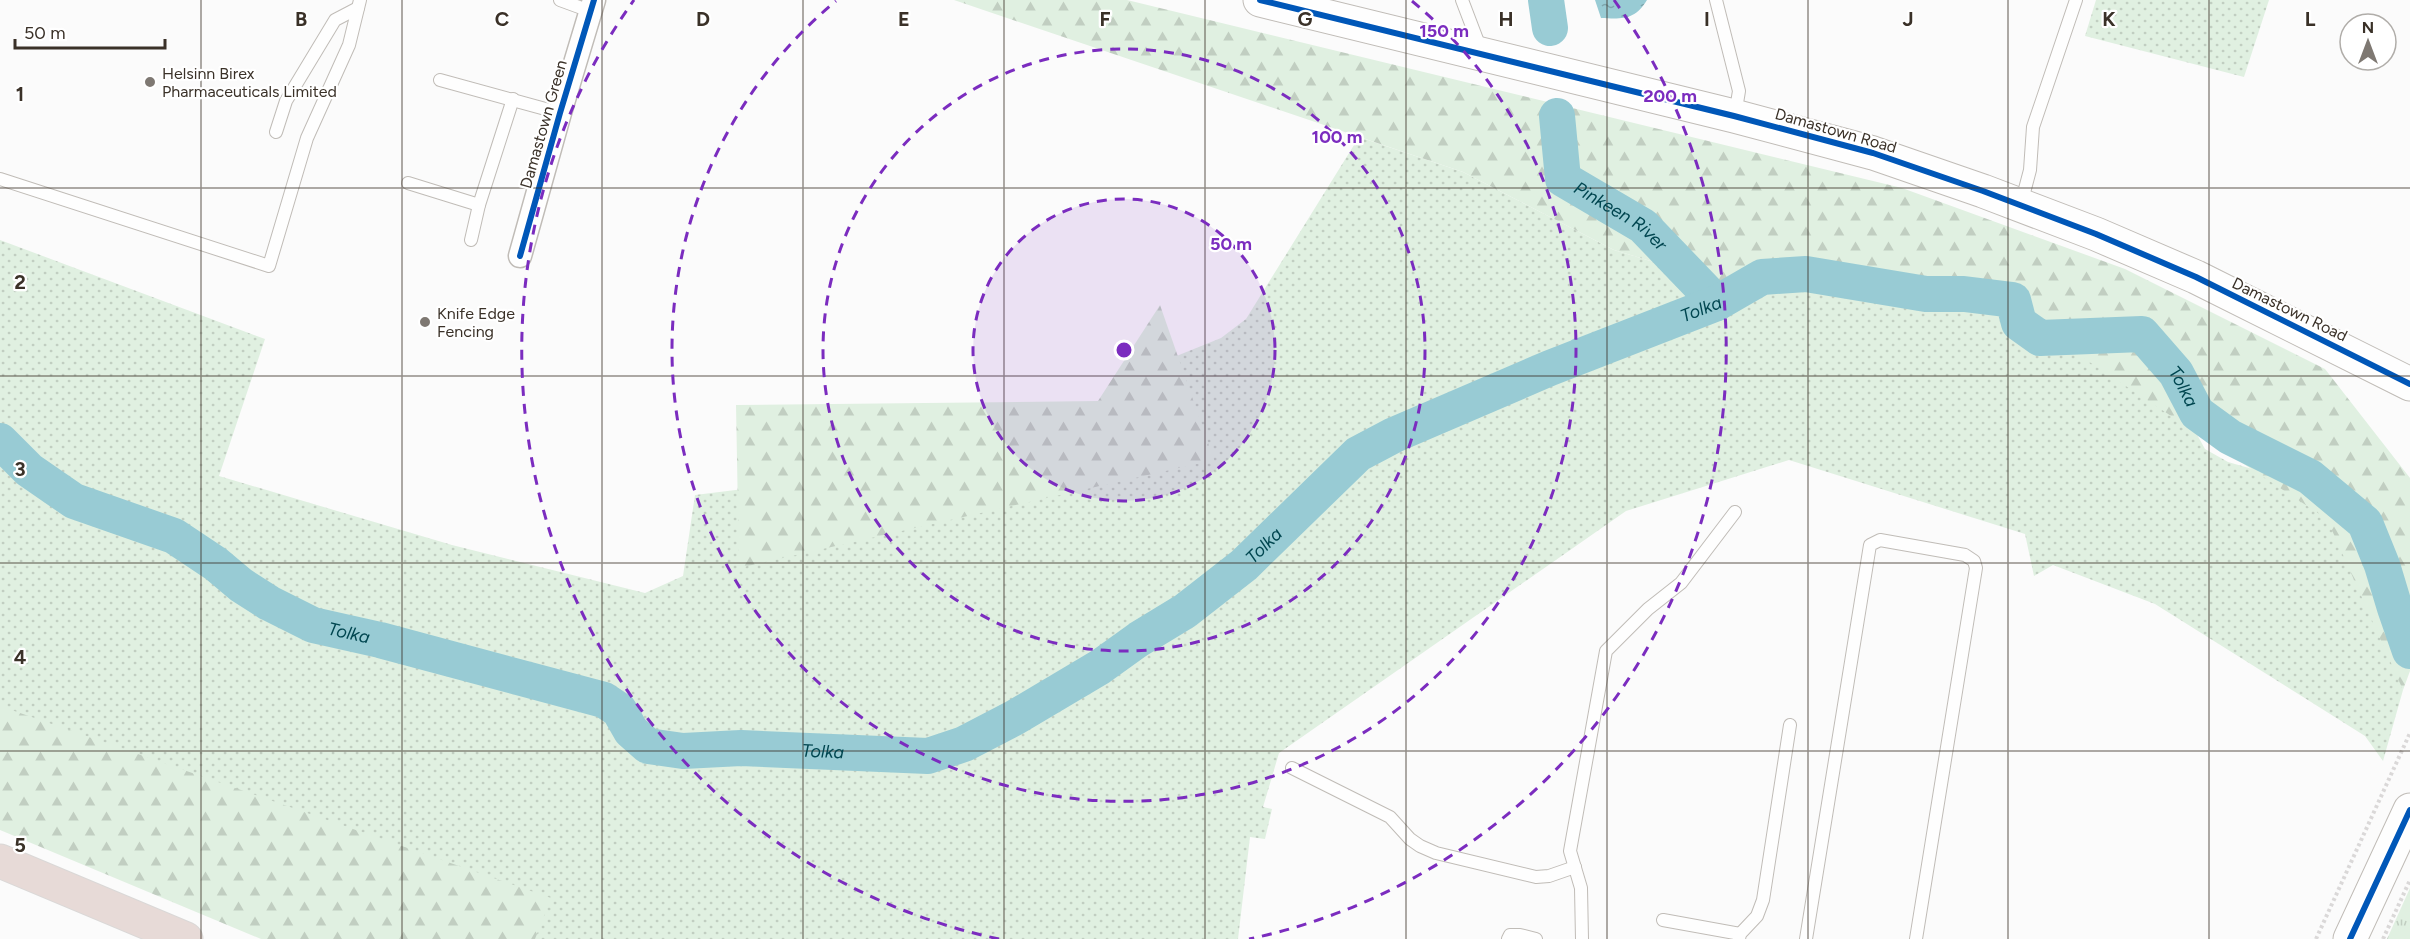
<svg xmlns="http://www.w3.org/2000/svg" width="2410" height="939" font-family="Figtree,sans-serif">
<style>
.grass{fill:url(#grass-dots)}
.forest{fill:url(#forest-firs)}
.park{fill:url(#park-tufts)}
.water{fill:url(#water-ripples)}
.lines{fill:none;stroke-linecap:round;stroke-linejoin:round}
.stream{stroke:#98cbd4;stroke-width:6}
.river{stroke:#98cbd4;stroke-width:36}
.lane-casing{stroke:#c0bcb7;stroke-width:14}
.street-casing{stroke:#c0bcb7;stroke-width:25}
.secondary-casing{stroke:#c0bcb7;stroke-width:35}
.highway-casing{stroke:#dad8d7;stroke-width:35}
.path{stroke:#dad8d8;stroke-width:4;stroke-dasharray:3 3;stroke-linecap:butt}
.lane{stroke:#fefefe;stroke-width:12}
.street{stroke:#fefefe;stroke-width:22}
.secondary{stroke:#fefefe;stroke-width:33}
.highway{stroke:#e7dad7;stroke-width:33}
.cycleway-casing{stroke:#fff;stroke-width:10}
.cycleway{stroke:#0057b8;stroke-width:6}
.grid{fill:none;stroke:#3a3128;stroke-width:1.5;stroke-opacity:0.55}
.ring{fill:none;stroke:#7b2cbf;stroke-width:3;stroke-dasharray:10 8}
.poi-dot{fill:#7e7872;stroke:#fff;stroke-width:2}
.labels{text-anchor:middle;stroke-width:4.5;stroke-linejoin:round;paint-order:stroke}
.poi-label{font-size:16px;fill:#3a3128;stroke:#fff;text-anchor:start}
.street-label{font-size:16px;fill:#3a3128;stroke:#fff}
.water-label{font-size:18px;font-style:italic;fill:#004650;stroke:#fff}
.grid-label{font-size:20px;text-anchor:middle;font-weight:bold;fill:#3a3128;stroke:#fff;stroke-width:4.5;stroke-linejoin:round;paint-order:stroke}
.centre{fill:#7b2cbf;stroke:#fff;stroke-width:3}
.ring-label{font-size:18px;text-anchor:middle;font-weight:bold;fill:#7b2cbf;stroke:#fff;stroke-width:4.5;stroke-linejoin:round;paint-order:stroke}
</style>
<defs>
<pattern id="grass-dots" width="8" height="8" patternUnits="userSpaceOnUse" patternTransform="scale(1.5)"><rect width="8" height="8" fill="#e0f0e1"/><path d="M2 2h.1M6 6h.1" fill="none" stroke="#c1cec1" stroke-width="1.8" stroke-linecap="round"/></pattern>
<pattern id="forest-firs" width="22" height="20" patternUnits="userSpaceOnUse" patternTransform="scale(1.5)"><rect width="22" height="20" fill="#e0f0e1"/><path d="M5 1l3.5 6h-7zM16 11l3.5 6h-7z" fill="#c1cec1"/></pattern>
<pattern id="park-tufts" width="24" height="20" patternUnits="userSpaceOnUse" patternTransform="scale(1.5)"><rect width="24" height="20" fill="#e0f0e1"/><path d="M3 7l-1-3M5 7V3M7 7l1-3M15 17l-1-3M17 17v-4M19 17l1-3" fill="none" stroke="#c1cec1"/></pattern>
<pattern id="water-ripples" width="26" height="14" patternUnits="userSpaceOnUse" patternTransform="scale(1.5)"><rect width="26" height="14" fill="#98cbd4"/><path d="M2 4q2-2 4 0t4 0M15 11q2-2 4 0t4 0" fill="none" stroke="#7da5ac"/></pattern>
</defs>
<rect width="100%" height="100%" fill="#fbfbfb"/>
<g class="grass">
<polygon points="2096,0 2269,0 2244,77 2085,36"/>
<polygon points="1359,137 1463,172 1614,250 1677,269 1717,292 1684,299 1581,340 1425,407 1342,450 1263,536 1096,656 953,739 919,749 759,733 689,747 668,743 649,733 636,708 585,682 487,660 426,636 320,610 261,582 183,528 91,500 31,465 0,433 0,240 265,339 219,476 452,545 645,593 683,576 695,495 1008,457 1174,357 1221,338 1246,319"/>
<polygon points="1809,279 1859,289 1934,299 2009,304 2166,379 2205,449 2228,462 2263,472 2303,494 2361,551 2403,690 2383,761 2365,736 2155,604 2053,565 2034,576 2025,534 1789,460 1626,511 1279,753 1263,807 1272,809 1265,839 1250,837 1238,939 296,939 0,815 0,454 33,483 65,504 163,536 289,625 583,700 612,715 631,738 657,754 709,757 772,753 920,767 961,752 1065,700 1225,588 1284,541 1332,486 1363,457 1422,429 1776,281"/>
</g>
<g class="forest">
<polygon points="954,0 1127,0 1902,188 2125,269 2325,369 2410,478 2410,671 2403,690 2327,519 2041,330 1792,261 1717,292 1677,269 1614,250 1463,172"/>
<polygon points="1160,305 1214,460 739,568 736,405 1098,401"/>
<polygon points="0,706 551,898 535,939 261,939 0,830"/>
</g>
<polygon class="park" points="2410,888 2410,939 2387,939"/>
<path class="water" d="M1595 0H1647C1635 20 1623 19 1601 18Z"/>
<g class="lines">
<polyline class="stream" points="1574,342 1580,357"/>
<g class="river">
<polyline points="1546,0 1550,28"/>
<path id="s1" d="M1557 116 1563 179 1643 226 1717 303"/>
<path id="s2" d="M0 441 29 470 74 501 174 536 216 564 241 585 269 603 313 625 380 640 604 700 619 710 631 731 648 746 683 751 741 748 928 756 964 744 1014 718 1100 667 1139 639 1185 611 1244 565 1358 454 1394 435 1550 368 1717 303 1762 277 1806 274 1926 294H1964L2013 300 2019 323 2040 338 2142 334 2176 373 2197 413 2230 437 2310 477 2365 523 2382 565 2395 608 2410 651"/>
</g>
<defs>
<g id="lane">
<polyline points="560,0 590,11"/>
<polyline points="1462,0 1481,50"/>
<polyline points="1716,0 1739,91 1735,115"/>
<polyline points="440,80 560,113"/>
<polyline points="276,132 286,101 335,20 358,8"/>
<polyline points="0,179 269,266 307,138 349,45 360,0"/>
<polyline points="408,183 479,205"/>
<polyline points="2021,204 2030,170 2033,127 2076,0"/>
<polyline points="471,240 479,205 513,99"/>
<polyline points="1292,768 1390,817 1410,839 1420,846 1436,853 1536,877 1549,876 1575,867"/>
<polyline points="1663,920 1740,934"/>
<polyline points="1508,939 1510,935 1520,935 1536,939"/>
<polyline points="1582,939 1581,888 1570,851 1606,651 1648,609 1681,583 1735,512"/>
<polyline points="1739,939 1740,934 1757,916 1763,900 1790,725"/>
<polyline points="1806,939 1870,545 1880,540 1965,555 1974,561 1976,568 1916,939"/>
</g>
<polyline id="street" points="520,256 560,113 594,0"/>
<g id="secondary">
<polyline points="1260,0 1734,116 1873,153 1983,191 2096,234 2196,277 2410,384"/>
<polyline points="2350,939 2410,810"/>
</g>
<polyline id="highway" points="0,861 186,939"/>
</defs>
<use href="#lane" class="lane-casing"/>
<use href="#street" class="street-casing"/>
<use href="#secondary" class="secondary-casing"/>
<use href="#highway" class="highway-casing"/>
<g class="path">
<polyline points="2316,939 2410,733"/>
<polyline points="2383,939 2410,880"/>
</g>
<use href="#lane" class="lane"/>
<use href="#street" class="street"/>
<use href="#secondary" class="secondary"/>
<use href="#highway" class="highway"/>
<defs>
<g id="cycleway">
<polyline points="1260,0 1734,116 1873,153 1983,191 2096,234 2196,277 2410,384"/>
<polyline points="520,256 560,113 594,0"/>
<polyline points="2350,939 2410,810"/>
</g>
</defs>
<use href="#cycleway" class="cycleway-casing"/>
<use href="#cycleway" class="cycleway"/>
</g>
<path class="grid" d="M201 0V939M402 0V939M602 0V939M803 0V939M1004 0V939M1205 0V939M1406 0V939M1607 0V939M1808 0V939M2008 0V939M2209 0V939M0 188H2410M0 376H2410M0 563H2410M0 751H2410"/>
<circle cx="1124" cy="350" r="151" fill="#7b2cbf" fill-opacity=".12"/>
<g class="ring">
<circle cx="1124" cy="350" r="151"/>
<circle cx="1124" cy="350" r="301"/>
<path d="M1412 1A452 452 0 1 1 836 1"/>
<path d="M999 939A602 602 0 0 1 634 0M1614 0A602 602 0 0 1 1249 939"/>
</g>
<g class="poi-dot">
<circle cx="150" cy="82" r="6"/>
<circle cx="425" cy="322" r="6"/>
</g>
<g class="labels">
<g class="poi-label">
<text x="162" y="79">Helsinn Birex<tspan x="162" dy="18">Pharmaceuticals Limited</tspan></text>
<text x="437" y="319">Knife Edge<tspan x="437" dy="18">Fencing</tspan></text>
</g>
<g class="street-label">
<text transform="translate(543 124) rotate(-74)" y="6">Damastown Green</text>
<text transform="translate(1836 130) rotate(16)" y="6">Damastown Road</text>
<text transform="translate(2290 309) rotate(26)" y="6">Damastown Road</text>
</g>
<g class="water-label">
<text dy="6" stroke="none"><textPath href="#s1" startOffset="132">Pinkeen River</textPath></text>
<text dy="6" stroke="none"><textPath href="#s2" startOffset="1916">Tolka</textPath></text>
<text dy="6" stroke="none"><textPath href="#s2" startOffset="2457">Tolka</textPath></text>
<text dy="6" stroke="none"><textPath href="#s2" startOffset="1412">Tolka</textPath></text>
<text dy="6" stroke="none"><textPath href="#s2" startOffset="404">Tolka</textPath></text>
<text dy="6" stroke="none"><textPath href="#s2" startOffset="908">Tolka</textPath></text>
</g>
</g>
<g class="grid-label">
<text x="301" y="26">B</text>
<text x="502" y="26">C</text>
<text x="703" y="26">D</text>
<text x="904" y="26">E</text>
<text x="1105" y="26">F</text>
<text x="1305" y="26">G</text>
<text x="1506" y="26">H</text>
<text x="1707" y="26">I</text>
<text x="1908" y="26">J</text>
<text x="2109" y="26">K</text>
<text x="2310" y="26">L</text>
<text x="20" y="101">1</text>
<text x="20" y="289">2</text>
<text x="20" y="476">3</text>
<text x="20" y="664">4</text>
<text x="20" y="852">5</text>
</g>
<circle cx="1124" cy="350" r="9" class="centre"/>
<g class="ring-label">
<text x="1444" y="37">150 m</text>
<text x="1670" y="102">200 m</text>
<text x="1337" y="143">100 m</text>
<text x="1231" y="250">50 m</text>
</g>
<g transform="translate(2368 42)"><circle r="28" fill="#ffffff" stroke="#b0ada9" stroke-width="1.5"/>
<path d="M0-4.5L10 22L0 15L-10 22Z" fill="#7e7872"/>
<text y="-9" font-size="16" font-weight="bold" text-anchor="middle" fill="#3a3128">N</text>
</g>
<path d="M15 39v9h150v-9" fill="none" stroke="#3a3128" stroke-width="3"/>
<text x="24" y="39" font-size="18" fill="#3a3128" stroke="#ffffff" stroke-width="4.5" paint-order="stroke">50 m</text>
</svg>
